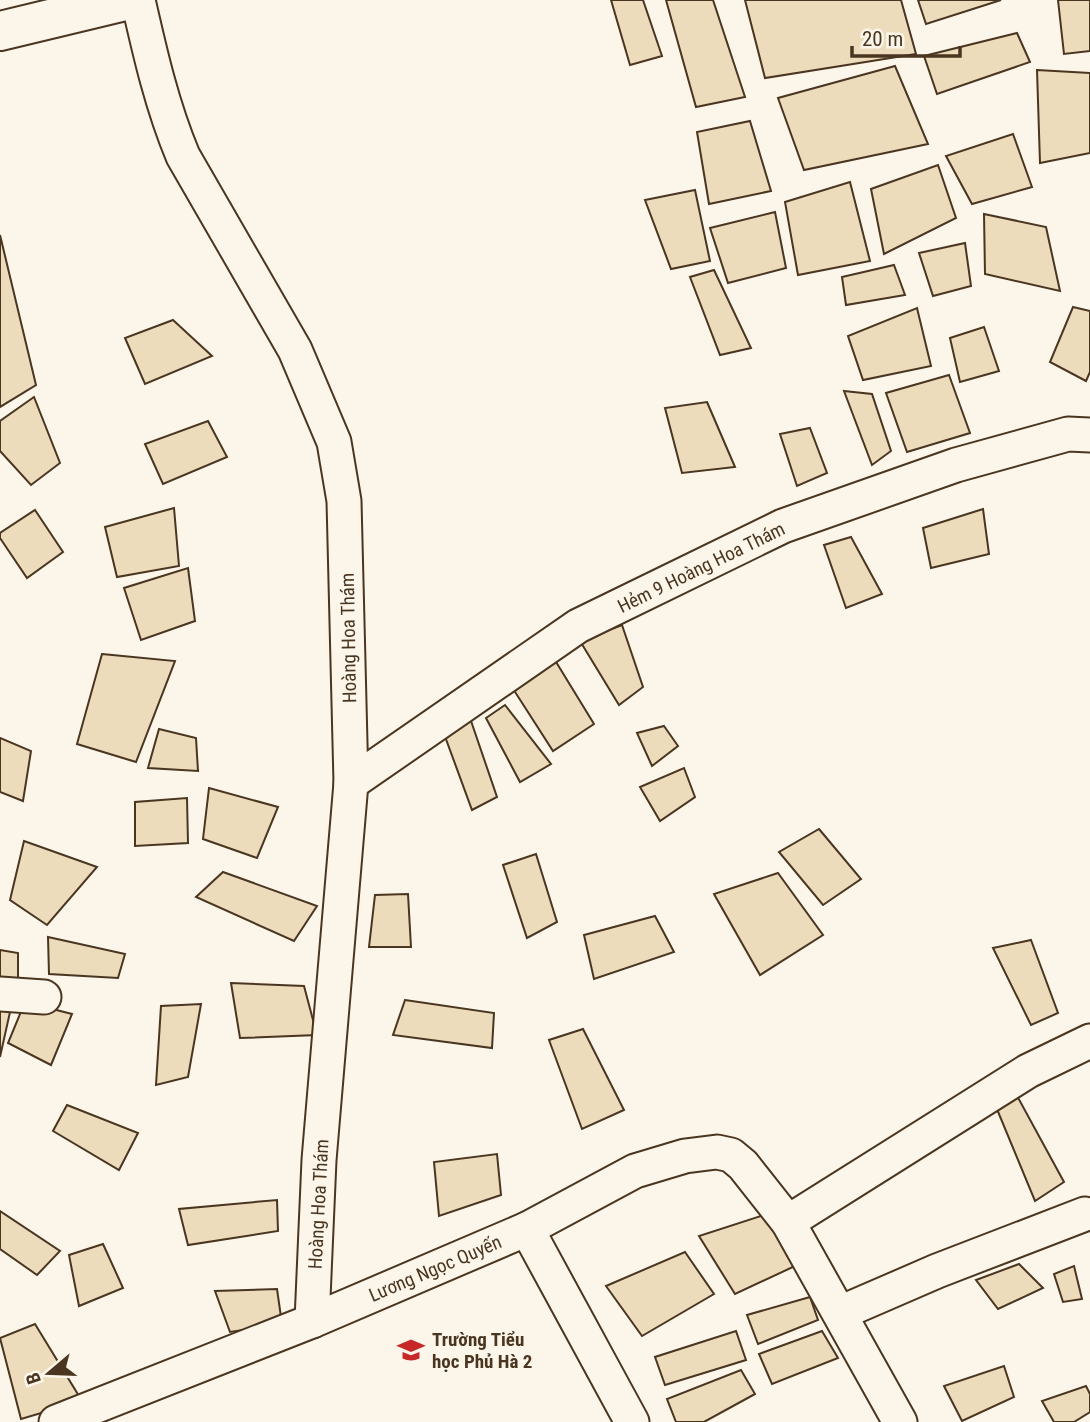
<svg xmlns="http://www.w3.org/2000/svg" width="1090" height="1422" font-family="'Roboto Condensed',sans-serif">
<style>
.building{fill:#ecdcbc;stroke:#4a3520;stroke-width:2}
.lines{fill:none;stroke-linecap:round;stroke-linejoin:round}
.minor-casing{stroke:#4a3520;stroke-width:37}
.primary-casing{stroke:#4a3520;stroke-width:42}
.minor{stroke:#fbf6e9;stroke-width:33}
.primary{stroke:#fbf6e9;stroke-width:38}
.labels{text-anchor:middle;stroke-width:5;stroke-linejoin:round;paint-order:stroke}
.street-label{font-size:19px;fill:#4a3520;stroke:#fbf6e9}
.poi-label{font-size:19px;font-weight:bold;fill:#4a3520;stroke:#fbf6e9;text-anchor:start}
</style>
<rect width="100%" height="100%" fill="#fbf6e9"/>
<g class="building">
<polygon points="611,0 643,0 662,56 630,65"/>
<polygon points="666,0 713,0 745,97 696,107"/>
<polygon points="745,0 901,0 916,54 765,78"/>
<polygon points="918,0 1001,0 926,24"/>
<polygon points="1058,0 1090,0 1090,51 1064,54"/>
<polygon points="1017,33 1030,62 937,94 924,56"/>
<polygon points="895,66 928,144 804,170 778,98"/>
<polygon points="1037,70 1090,73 1090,153 1040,163"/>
<polygon points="750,121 771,191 709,204 697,132"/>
<polygon points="1013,134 1032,187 972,204 946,156"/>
<polygon points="938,165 956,218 884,254 871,189"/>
<polygon points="850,182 870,261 798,275 785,202"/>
<polygon points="695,190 710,261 671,269 645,200"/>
<polygon points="775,212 786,268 728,283 710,228"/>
<polygon points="984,214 1046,227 1060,291 985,274"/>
<polygon points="0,235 36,385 0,407"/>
<polygon points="965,243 971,286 933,296 919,253"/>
<polygon points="894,265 905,295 846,305 842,277"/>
<polygon points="714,270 751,348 720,355 690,277"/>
<polygon points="1073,307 1090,311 1090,372 1086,381 1050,362"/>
<polygon points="917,308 931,366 863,380 848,336"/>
<polygon points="173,320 212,356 145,384 125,338"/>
<polygon points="984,327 999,371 960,382 950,338"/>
<polygon points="949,375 970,433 907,452 886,393"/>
<polygon points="844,391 872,394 891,451 872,465"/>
<polygon points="34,397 60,463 31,485 0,451 0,421"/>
<polygon points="707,402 735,467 682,473 665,408"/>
<polygon points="208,421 227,457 163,484 145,444"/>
<polygon points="810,428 827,473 797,486 780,434"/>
<polygon points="174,508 179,566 117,577 105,527"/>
<polygon points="983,509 989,554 931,568 923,528"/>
<polygon points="35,510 63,552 27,578 0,538 0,533"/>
<polygon points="851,537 882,594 846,608 824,545"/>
<polygon points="188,568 195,621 141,640 124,588"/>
<polygon points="622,625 643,687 619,705 580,641"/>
<polygon points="102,654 175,661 136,762 77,744"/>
<polygon points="553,657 594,724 553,751 508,681"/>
<polygon points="505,705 551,764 520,782 486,718"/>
<polygon points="470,718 497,797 472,810 443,731"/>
<polygon points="664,726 678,746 652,766 637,733"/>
<polygon points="159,729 196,738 198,771 148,768"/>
<polygon points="0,738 31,751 23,801 0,792"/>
<polygon points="684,768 695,797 660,821 640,787"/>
<polygon points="209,788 278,807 257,858 203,839"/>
<polygon points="187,798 188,843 135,846 135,802"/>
<polygon points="819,829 861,879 823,905 779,852"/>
<polygon points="24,841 97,867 47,925 10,900"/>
<polygon points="536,854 557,922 527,938 503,865"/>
<polygon points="223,872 317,906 294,941 196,897"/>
<polygon points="778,873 823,935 760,975 714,894"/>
<polygon points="408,894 411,947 369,947 375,895"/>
<polygon points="655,916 674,952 594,979 584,935"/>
<polygon points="48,937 125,954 118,978 49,974"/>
<polygon points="1031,940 1058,1013 1031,1025 993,948"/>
<polygon points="0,950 18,953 18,985 0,986"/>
<polygon points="231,983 304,986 317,1035 240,1038"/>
<polygon points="405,1000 494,1013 492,1048 393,1035"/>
<polygon points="25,1002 72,1014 51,1065 8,1043"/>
<polygon points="201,1004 188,1077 156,1085 161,1006"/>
<polygon points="0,1010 10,1012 0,1057"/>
<polygon points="583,1029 624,1110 582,1129 549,1040"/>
<polygon points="1016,1094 1064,1182 1035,1201 994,1102"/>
<polygon points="67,1105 138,1133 119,1170 53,1131"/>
<polygon points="497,1154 501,1195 439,1216 434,1162"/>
<polygon points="277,1200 278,1231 188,1245 179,1209"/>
<polygon points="0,1211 60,1251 37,1275 0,1249"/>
<polygon points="770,1213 795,1266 735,1294 699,1236"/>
<polygon points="103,1244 123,1288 79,1306 69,1255"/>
<polygon points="685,1252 714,1294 642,1336 606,1286"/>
<polygon points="1019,1264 1043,1288 998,1309 976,1280"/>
<polygon points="1074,1266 1082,1299 1063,1302 1054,1274"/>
<polygon points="277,1289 282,1324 230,1332 215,1291"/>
<polygon points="810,1297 818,1320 758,1344 747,1315"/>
<polygon points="35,1324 82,1401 21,1419 0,1338"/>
<polygon points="736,1331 746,1360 665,1385 655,1357"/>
<polygon points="822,1331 838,1358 772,1384 759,1354"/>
<polygon points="1004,1366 1014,1397 962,1421 944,1386"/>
<polygon points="741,1370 755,1394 704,1422 676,1422 667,1399"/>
<polygon points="1086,1386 1090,1394 1090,1412 1074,1422 1054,1422 1042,1401"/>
</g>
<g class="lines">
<defs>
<g id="minor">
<path d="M138 0C150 53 162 106 183 156L295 350 334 442 344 501 351 783 319 1160 312 1321"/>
<polyline points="351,783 578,626 783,526 956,465 1068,434 1090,435"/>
<polyline points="0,994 44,997"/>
<polyline points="788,1222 1028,1071 1090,1041"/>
<polyline points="527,1229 632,1422"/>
<polyline points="840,1313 937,1271 1085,1214"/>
<polyline points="56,1422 312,1321 527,1229 635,1171 685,1156 717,1152 731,1155 743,1165 788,1222 900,1422"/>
</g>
<polyline id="primary" points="0,31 129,0"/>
</defs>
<use href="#minor" class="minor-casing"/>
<use href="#primary" class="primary-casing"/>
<use href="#minor" class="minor"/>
<use href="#primary" class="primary"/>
</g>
<defs>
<symbol id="school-bare" viewBox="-9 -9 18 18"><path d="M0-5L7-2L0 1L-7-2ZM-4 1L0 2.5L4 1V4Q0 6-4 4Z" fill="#c62828" stroke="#fbf6e9" stroke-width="2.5" paint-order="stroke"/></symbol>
</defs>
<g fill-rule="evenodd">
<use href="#school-bare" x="392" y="1331" width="38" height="38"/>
</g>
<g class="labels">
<g class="street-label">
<text transform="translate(701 567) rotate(-26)" y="7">Hẻm 9 Hoàng Hoa Thám</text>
<text transform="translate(348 638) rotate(-91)" y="7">Hoàng Hoa Thám</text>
<text transform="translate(318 1204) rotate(-87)" y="7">Hoàng Hoa Thám</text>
<text transform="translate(435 1268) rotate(-23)" y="7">Lương Ngọc Quyến</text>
</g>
<g class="poi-label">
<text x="432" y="1346">Trường Tiểu<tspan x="432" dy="22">học Phủ Hà 2</tspan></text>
</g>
</g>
<g transform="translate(49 1373) rotate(251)" stroke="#fbf6e9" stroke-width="5" paint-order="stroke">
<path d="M0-5L12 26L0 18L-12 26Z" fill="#4a3520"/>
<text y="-10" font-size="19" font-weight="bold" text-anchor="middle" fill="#4a3520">B</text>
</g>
<path d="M852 46v10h108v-10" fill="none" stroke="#4a3520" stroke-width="3.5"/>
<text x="862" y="46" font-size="21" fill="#4a3520" stroke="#fbf6e9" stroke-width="5" paint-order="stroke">20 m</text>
</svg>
